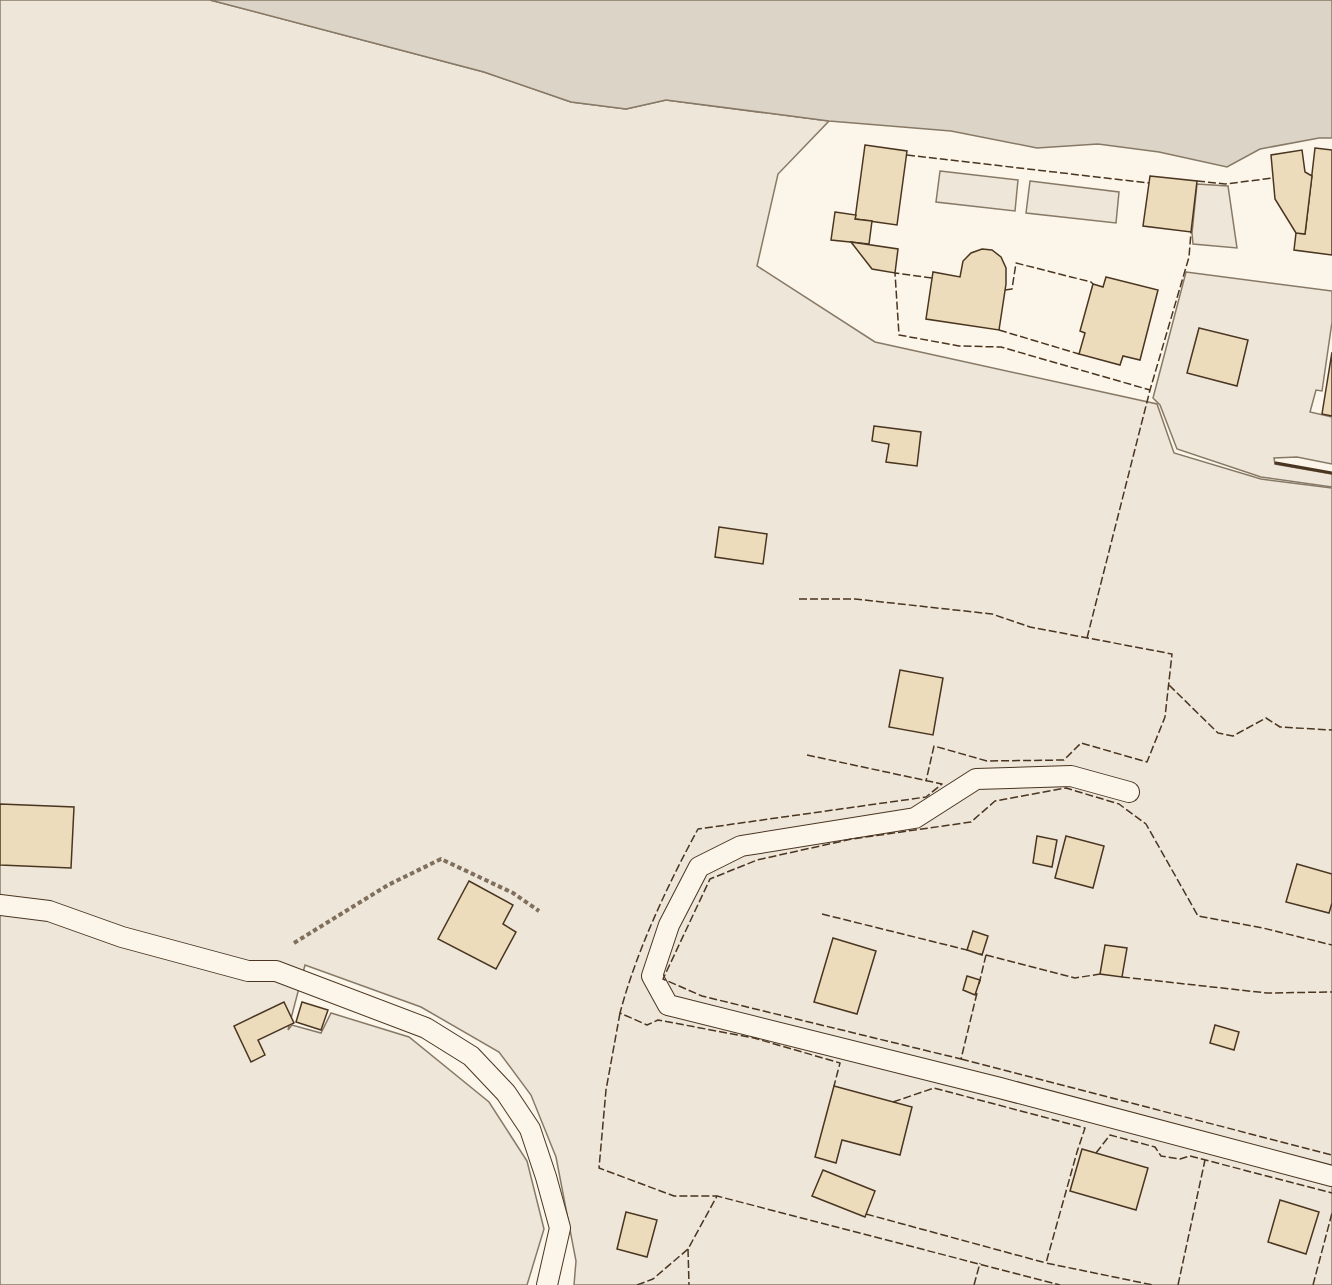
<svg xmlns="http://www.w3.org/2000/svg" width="1332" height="1285" font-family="Rubik,sans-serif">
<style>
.green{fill:#ede6d9;stroke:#887966;stroke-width:1.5}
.water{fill:#dcd4c6;stroke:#887966;stroke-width:1.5}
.building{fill:#ecdcbc;stroke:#4a3520;stroke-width:1.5}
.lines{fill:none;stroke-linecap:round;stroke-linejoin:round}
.lane-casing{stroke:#4a3520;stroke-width:22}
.path{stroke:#7f6f5c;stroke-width:4;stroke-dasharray:4.5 3;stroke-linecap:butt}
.lane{stroke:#fbf6e9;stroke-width:20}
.fence{stroke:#4a3520;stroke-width:1.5;stroke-dasharray:8 3;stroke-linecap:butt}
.wall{stroke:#4a3520;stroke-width:3}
</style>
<rect width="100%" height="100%" fill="#fbf6e9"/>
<g class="green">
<polygon points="0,0 210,0 484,72 571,102 626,109 666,100 829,121 778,174 757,266 875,342 1157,404 1174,453 1261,479 1332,488 1332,1285 574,1285 576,1261 556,1157 531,1095 499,1052 421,1007 305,965 288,1030 292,1025 321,1033 331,1013 409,1037 489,1102 527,1161 544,1229 527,1285 0,1285"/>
<polygon points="940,171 1018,180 1015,211 936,202"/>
<polygon points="1030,181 1119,192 1116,223 1026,213"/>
<polygon points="1197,184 1228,186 1237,248 1193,244 1192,233"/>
<polygon points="1186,272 1332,291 1332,322 1322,391 1316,390 1310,412 1332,417 1332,464 1297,457 1274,458 1275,464 1332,474 1332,487 1261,477 1177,449 1160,405 1153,398"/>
</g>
<polygon class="water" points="210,0 1332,0 1332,138 1319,138 1260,149 1227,167 1159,152 1098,144 1037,148 951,131 829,121 666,100 626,109 571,102 484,72"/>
<g class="building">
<polygon points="865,145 907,151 897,225 855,219"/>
<polygon points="1315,148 1332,150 1332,255 1294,250 1296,233 1305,234"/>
<polygon points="1302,150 1305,172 1312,176 1305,234 1296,233 1275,199 1271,155"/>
<polygon points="1150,176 1197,181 1191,232 1143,226"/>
<polygon points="835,212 856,215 855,219 872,221 869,244 831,240"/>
<polygon points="851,242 898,249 895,273 872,269"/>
<polygon points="982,249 992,250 1001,257 1006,268 1006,284 999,330 926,319 933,272 960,277 963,261 971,253"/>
<polygon points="1106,277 1158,290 1140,360 1123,356 1120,365 1079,354 1085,333 1080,331 1093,284 1103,287"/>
<polygon points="1199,328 1248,340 1237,386 1187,373"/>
<polygon points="1332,352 1332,416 1322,414"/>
<polygon points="874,426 921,432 917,466 886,462 889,444 872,441"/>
<polygon points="719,527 767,534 763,564 715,557"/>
<polygon points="900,670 943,678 933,735 889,727"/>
<polygon points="0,804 74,807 71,868 0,865"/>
<polygon points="1037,836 1057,840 1052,867 1033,863"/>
<polygon points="1066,836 1104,846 1093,888 1055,878"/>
<polygon points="1297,864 1332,874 1332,903 1329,913 1286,902"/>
<polygon points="469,881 513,905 503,924 516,932 496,969 438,939"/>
<polygon points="973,931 988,936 982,955 967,950"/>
<polygon points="833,938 876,951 857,1014 814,1002"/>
<polygon points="1105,945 1127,948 1122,977 1100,974"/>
<polygon points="967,976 980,980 975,995 963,990"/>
<polygon points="284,1002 294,1023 258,1040 265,1055 251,1062 234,1026"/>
<polygon points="302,1002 328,1010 321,1030 296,1022"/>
<polygon points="1215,1025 1239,1032 1234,1050 1210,1043"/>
<polygon points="834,1086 912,1107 900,1155 842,1140 836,1163 815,1157"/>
<polygon points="1082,1149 1148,1168 1136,1210 1070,1191"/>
<polygon points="823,1170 875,1191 865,1217 812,1196"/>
<polygon points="1280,1200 1319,1212 1306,1254 1268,1242"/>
<polygon points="626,1212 657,1220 647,1257 617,1249"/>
</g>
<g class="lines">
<defs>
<g id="lane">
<polyline points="1129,792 1071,776 976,779 915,818 741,846 699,867 669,925 652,976 668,1005 1000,1088 1332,1176"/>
<polyline points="0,905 49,911 122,937 248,971 276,971 426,1028 471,1056 506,1093 530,1129 546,1177 560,1228 547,1285"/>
</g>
</defs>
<use href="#lane" class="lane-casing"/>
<polyline class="path" points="294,943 388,885 441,859 513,893 539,911"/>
<use href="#lane" class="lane"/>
<g class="fence">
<polyline points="907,155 1149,183"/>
<polyline points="1197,181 1225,184 1273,178"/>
<polyline points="932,278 895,273 899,335 959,346 1001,347 1150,390"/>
<polyline points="1005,290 1012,289 1016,263 1091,282 1093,284"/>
<polyline points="999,330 1079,354"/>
<polyline points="799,599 855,599 992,614 1030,627 1172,654 1165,717 1147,762 1081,743 1064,760 987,761 934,746 926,781"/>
<polyline points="1087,638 1150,390 1189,257 1191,232"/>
<polyline points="1169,685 1218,733 1233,736 1266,718 1280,727 1332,730"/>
<path d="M807 755 942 784 926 797 698 829C668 884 636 952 620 1013L647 1025 658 1020 754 1038 840 1063 834 1086"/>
<polyline points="822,914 971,951"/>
<polyline points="986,955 1075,978 1100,974"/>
<polyline points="1122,977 1267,993 1332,992"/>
<polyline points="979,984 986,955 980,954"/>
<polyline points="977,993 961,1059 702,996 663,979 710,879 757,860 852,839 971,822 995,801 1066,788 1119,804 1146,824 1198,916 1263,928 1332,945"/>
<polyline points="620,1013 606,1090 599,1168 674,1196 717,1196"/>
<polyline points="961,1059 1332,1155"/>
<polyline points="893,1102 934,1088 1085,1128 1077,1152 1046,1263 1153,1285"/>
<polyline points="1096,1153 1110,1135 1155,1147 1161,1156 1180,1159 1190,1156 1332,1193"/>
<polyline points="866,1214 1046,1263"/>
<polyline points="688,1249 689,1285"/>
<polyline points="637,1285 653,1279 688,1249 717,1196 1060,1285"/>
<polyline points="974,1285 980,1263"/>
<polyline points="1178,1285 1205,1160"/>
<polyline points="1313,1285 1332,1213"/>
</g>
<polyline class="wall" points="1276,463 1332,473"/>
</g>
</svg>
